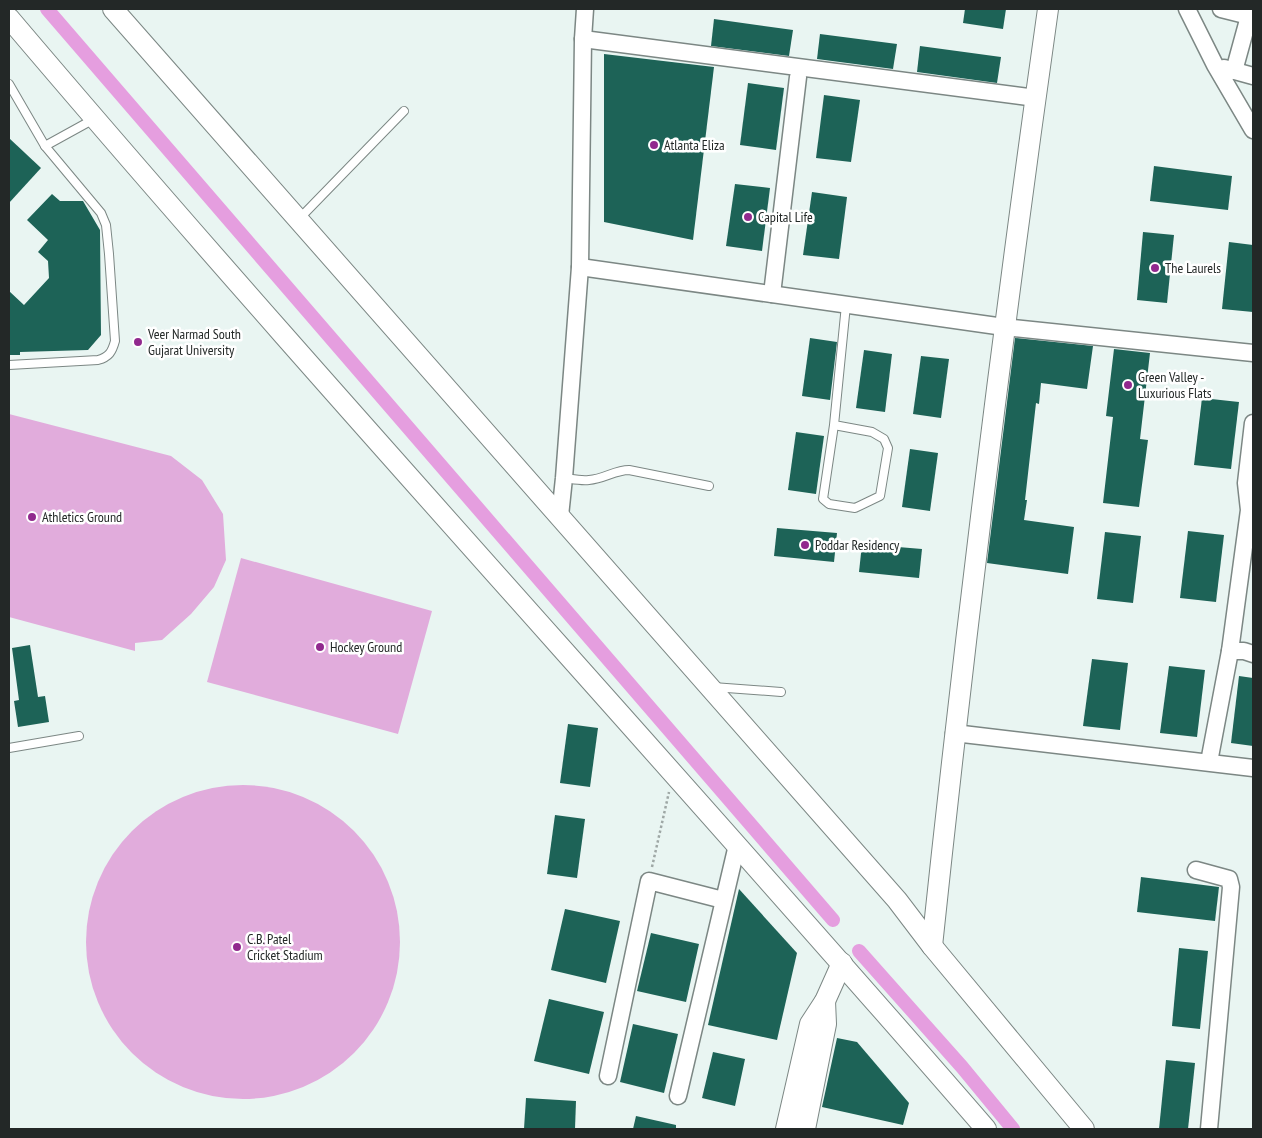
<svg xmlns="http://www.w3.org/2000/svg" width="1262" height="1138" font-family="'PT Sans Narrow',sans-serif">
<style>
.green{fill:#e1acdc}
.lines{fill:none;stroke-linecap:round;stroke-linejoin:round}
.canal{stroke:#e59edf;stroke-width:14}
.building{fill:#1d6357}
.service-casing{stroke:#7c8784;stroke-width:10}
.minor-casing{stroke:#7c8784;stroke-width:19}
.tertiary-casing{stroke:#7c8784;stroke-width:22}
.path{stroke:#9ea7a5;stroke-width:2.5;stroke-dasharray:2.5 2.5;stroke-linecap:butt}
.service{stroke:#fff;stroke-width:8}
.minor{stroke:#fff;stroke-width:16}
.tertiary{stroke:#fff;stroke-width:20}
.poi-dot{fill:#91298e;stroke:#fff;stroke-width:2}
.labels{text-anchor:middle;stroke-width:5;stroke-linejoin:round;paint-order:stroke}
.poi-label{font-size:14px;fill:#232827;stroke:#fff;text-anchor:start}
</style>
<rect width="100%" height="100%" fill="#e9f5f2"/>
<g class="green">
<polygon points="9,414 171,456 202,480 223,514 226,560 214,587 191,614 162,640 135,643 135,651 9,617"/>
<polygon points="241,558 432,611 398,734 207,682"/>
<circle cx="243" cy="942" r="157"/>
</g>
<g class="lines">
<g class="canal">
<polyline points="47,9 833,920"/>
<polyline points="859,951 962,1067 1013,1129"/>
</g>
</g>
<g class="building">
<polygon points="965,9 1006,9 1003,29 963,23"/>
<polygon points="714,19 793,30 789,56 711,46"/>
<polygon points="820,34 897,44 893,69 817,59"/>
<polygon points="920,46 1001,57 997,83 917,72"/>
<polygon points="604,54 714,67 693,240 604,222"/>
<polygon points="748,83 784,88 776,150 740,145"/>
<polygon points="824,95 860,100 851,162 816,158"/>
<polygon points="9,138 41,168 9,203"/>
<polygon points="1154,166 1232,176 1228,210 1150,201"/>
<polygon points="735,184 770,188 762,251 726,246"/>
<polygon points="812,192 847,197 839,259 803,255"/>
<polygon points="52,194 60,201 83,201 100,230 101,335 88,350 20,352 20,355 9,355 9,291 24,305 49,278 48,261 38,252 48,240 27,220"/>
<polygon points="1143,232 1174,235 1167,303 1137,300"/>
<polygon points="1229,242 1253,245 1253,312 1222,309"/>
<polygon points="810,338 837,342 830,400 802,396"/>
<polygon points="1015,338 1093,346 1087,389 1041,383 1039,404 1036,403 1025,500 1027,500 1024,520 1074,527 1068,574 987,563"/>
<polygon points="1114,349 1150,353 1140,439 1148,440 1139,507 1103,503 1113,417 1106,416"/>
<polygon points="864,350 892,354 885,412 856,408"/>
<polygon points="921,356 949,359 941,418 913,414"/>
<polygon points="1202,398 1239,402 1231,469 1194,465"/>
<polygon points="796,432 824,436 816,494 788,490"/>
<polygon points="910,449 938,453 930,511 902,507"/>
<polygon points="777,528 837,533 834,562 774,556"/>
<polygon points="1188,531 1224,535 1216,602 1180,598"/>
<polygon points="1105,532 1141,536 1133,603 1097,599"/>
<polygon points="862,544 922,549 919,578 859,572"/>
<polygon points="30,645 38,697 45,696 49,722 18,727 14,701 19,700 12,648"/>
<polygon points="1092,659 1128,663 1120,730 1083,726"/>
<polygon points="1169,666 1205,670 1197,737 1160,733"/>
<polygon points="1239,676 1253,678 1253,746 1231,743"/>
<polygon points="568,724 598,728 590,787 560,783"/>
<polygon points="555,815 585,819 577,878 547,874"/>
<polygon points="1141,877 1219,887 1215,921 1137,912"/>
<polygon points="739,889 797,953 777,1040 708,1025"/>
<polygon points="565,909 620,921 606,983 551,970"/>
<polygon points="651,933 699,944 686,1002 637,991"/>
<polygon points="1179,948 1208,951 1200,1029 1172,1026"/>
<polygon points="549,999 604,1012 589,1074 534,1061"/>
<polygon points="633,1024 678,1034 664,1093 620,1082"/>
<polygon points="837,1038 857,1042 909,1103 903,1125 822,1107"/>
<polygon points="713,1052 745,1059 735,1106 702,1098"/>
<polygon points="1166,1060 1195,1063 1188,1129 1159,1129"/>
<polygon points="526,1098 576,1101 575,1129 524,1129"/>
<polygon points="636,1116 676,1125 676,1129 633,1129"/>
</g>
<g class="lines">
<defs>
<g id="service">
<path d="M9 84 45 146 101 213 106 225 109 254 115 341C112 352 109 357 98 360L9 365"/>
<polyline points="45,146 94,119"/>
<polyline points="299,219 404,111"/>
<polyline points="834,425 872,432 884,439 888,448 880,496 855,508 829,504 823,499 834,425 846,305"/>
<path d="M564 478C572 479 581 481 589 480 604 479 615 470 629 470L709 486"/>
<polyline points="713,687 781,692"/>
<polyline points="9,748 79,736"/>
</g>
<g id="minor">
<polyline points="1187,9 1215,65 1253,130"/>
<polyline points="1221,9 1253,17"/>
<polyline points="583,39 1036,98"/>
<polyline points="1224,68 1253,76"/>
<polyline points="1234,71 1251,9"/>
<polyline points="580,267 1004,327 1253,353"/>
<polyline points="772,294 798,77"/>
<polyline points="1253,423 1246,483 1249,510 1230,651 1244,651 1253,654"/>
<polyline points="560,516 564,478 580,267 583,39 585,9"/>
<polyline points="954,733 1253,768"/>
<polyline points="1209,762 1230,651"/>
<polyline points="1196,870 1229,879 1231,887 1209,1129"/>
<polyline points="608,1076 649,881 723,900"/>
<polyline points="678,1096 737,845"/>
</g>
<g id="tertiary">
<polyline points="113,9 897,900 932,946 1084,1129"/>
<path d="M9 18C328 394 663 756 986 1129"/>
<path d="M932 946C965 633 1004 321 1048 9"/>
<polyline points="786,1129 810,1024 825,1001 842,963"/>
<polyline points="805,1129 826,1024 825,1001"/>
</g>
</defs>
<use href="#service" class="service-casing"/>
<use href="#minor" class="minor-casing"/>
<use href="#tertiary" class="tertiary-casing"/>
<polyline class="path" points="652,867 669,792"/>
<use href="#service" class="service"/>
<use href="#minor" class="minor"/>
<use href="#tertiary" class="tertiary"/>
</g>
<g class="poi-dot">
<circle cx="654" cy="145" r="5"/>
<circle cx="748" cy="217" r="5"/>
<circle cx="1155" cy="268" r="5"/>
<circle cx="138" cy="342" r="5"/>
<circle cx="1128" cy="385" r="5"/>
<circle cx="32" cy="517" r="5"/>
<circle cx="805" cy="545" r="5"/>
<circle cx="320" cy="647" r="5"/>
<circle cx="237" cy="947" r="5"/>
</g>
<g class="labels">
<g class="poi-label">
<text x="664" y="150">Atlanta Eliza</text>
<text x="758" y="222">Capital Life</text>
<text x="1165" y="273">The Laurels</text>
<text x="148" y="339">Veer Narmad South<tspan x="148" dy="16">Gujarat University</tspan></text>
<text x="1138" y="382">Green Valley -<tspan x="1138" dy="16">Luxurious Flats</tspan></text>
<text x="42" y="522">Athletics Ground</text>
<text x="815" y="550">Poddar Residency</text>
<text x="330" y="652">Hockey Ground</text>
<text x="247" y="944">C.B. Patel<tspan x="247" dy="16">Cricket Stadium</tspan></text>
</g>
</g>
<rect width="1262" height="1138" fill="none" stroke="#232827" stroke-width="20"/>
</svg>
